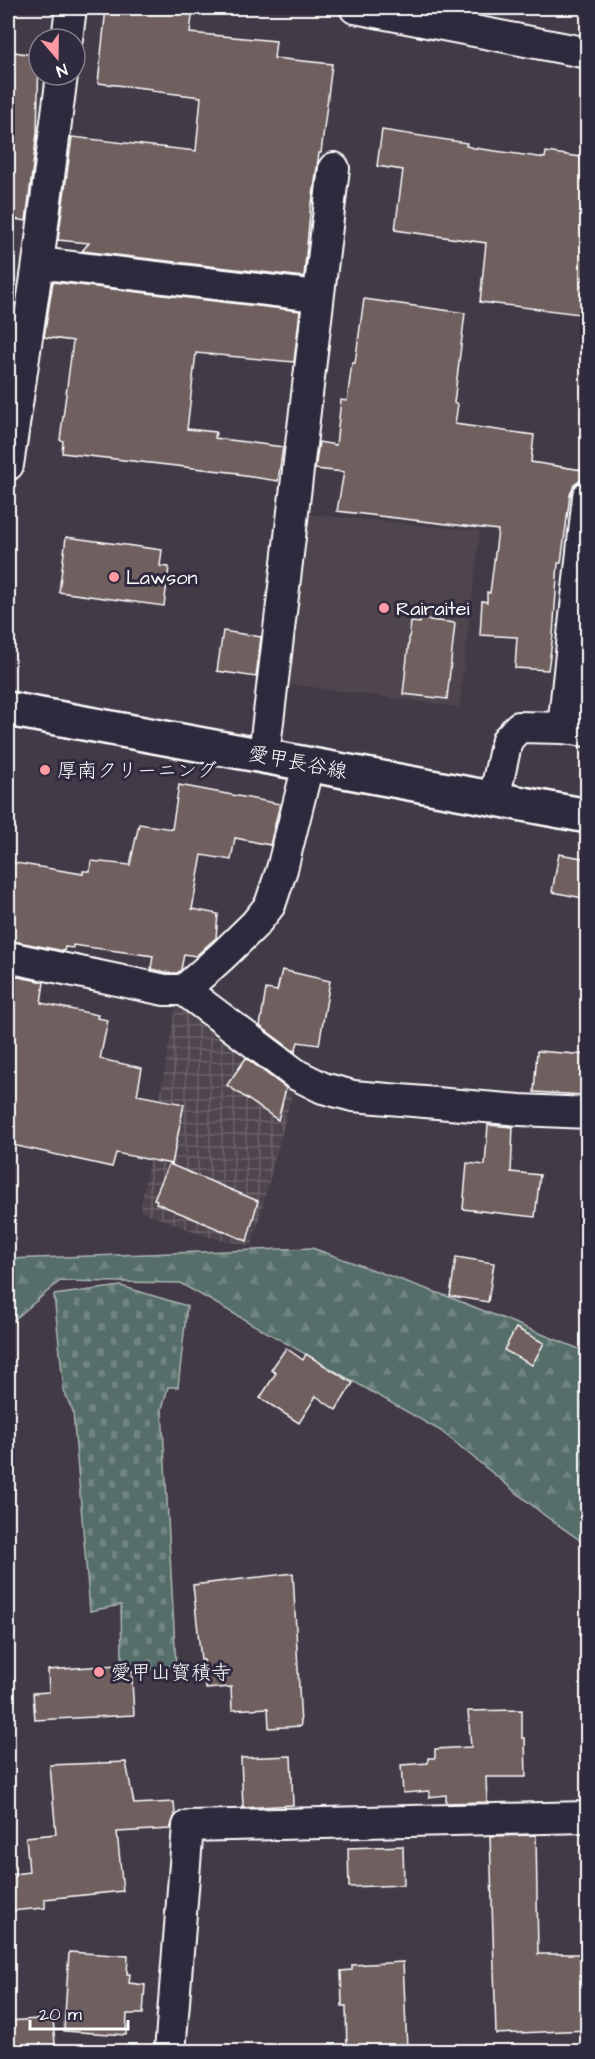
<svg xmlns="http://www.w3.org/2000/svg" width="595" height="2059" font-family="'Architects Daughter','Klee One',sans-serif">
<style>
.built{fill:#50454e}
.industrial{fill:url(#industrial-grid)}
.forest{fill:url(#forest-firs);stroke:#abb6b4;stroke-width:1.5}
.cemetery{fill:url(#cemetery-stones);stroke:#abb6b4;stroke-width:1.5}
.building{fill:#705e5e;stroke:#fff;stroke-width:1.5}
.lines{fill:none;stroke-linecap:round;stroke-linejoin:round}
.minor-casing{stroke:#fff;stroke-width:34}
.tertiary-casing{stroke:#fff;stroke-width:38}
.minor{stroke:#2f2a3d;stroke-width:30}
.tertiary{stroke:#2f2a3d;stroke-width:33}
.poi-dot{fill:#ff9aa2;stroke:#2f2a3d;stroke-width:2}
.labels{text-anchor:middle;stroke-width:6;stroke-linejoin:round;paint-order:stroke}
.poi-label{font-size:20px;fill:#fff;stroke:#2f2a3d;text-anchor:start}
.street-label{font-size:20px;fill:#fff;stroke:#2f2a3d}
</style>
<defs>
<pattern id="industrial-grid" width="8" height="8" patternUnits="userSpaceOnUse" patternTransform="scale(1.5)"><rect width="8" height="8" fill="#50454e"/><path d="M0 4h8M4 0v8" fill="none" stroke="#6a6169"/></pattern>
<pattern id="forest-firs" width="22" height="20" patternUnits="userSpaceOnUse" patternTransform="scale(1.5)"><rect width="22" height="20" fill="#576e69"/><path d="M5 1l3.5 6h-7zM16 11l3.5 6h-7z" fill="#708480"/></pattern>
<pattern id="cemetery-stones" width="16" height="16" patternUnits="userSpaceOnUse" patternTransform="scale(1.5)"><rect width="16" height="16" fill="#576e69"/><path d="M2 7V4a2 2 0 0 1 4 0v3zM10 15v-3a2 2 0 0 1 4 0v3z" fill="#708480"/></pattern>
</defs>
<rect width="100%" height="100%" fill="#423a47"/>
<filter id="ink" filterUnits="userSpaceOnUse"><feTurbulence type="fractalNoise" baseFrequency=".0167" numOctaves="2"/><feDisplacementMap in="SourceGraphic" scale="12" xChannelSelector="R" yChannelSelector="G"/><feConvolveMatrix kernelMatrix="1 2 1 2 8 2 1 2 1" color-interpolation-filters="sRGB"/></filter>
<g filter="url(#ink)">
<polygon class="built" points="308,514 480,531 459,707 289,684"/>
<polygon class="industrial" points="177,1000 296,1080 252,1246 208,1237 140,1211"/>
<polygon class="forest" points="312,1248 449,1297 587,1352 587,1545 544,1515 441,1431 180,1283 60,1281 8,1325 8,1259"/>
<polygon class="cemetery" points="121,1286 187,1306 178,1387 168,1387 162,1409 176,1665 131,1673 122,1660 121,1605 90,1611 73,1412 64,1391 54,1295"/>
<g class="building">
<polygon points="106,8 193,8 190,33 276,41 274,58 332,64 321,153 319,153 312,203 311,203 304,277 82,251 89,243 58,240 72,137 196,151 201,97 151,91 152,89 98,83"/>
<polygon points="8,51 39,56 37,133 26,221 8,218 8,109 12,82 8,81"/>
<polygon points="382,130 467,143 466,146 474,148 545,158 546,152 588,158 588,250 582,287 588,287 588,315 480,302 486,243 395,230 403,170 377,166"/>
<polygon points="53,282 300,311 294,362 196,353 187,429 216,432 215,438 283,447 278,481 238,475 238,473 62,453 63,441 60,440 73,341 44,337"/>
<polygon points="8,292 16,293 10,334 8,333"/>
<polygon points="364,299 465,313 454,403 458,404 455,424 534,435 531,462 582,470 581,480 574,485 570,495 561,563 558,563 553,635 548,670 515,668 517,637 480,635 482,601 487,602 487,592 490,593 498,530 337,511 344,472 315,469 319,442 336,445 341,400 347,401 352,363 355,363"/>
<polygon points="66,537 162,550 160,566 169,567 164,606 59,592"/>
<polygon points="420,619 455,623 447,699 403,694 411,622 420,623"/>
<polygon points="223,631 261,637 256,677 217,671"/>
<polygon points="179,785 280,804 270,845 235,838 231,860 202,855 192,909 218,914 216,938 210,943 196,956 184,954 181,970 177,973 170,973 151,969 153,956 73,945 73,948 65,947 64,951 8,940 8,877 10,862 83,874 83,871 90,871 91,861 130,865 139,824 172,829"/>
<polygon points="559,854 588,859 588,899 552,892"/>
<polygon points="282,970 330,981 319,1045 298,1042 295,1052 260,1026 266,989 277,991"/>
<polygon points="8,975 44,982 41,1003 98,1015 97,1018 108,1020 100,1059 142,1068 137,1095 184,1104 172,1164 116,1153 112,1167 8,1144"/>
<polygon points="537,1051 588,1055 588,1090 583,1090 583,1095 534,1092"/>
<polygon points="246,1058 286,1088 278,1120 227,1085"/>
<polygon points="488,1125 513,1127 511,1172 540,1175 535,1217 463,1209 467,1163 485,1165"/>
<polygon points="169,1164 258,1201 247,1241 156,1203 157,1200 154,1199"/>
<polygon points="456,1257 494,1263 488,1302 450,1296"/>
<polygon points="516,1328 544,1343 532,1365 504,1350"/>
<polygon points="286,1348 303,1360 306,1354 353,1383 336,1410 316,1396 299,1423 260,1398 276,1373 271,1370"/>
<polygon points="293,1573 301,1726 269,1728 268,1708 232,1710 231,1687 206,1689 204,1660 201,1660 193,1585"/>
<polygon points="131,1664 134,1715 35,1720 33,1693 49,1692 48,1670"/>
<polygon points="522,1710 522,1738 525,1738 526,1777 486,1777 487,1802 446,1803 446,1795 429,1797 429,1791 403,1793 401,1765 428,1763 428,1758 435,1758 435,1749 471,1747 468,1711"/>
<polygon points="291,1756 293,1805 243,1808 241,1758"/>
<polygon points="126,1762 134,1804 174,1802 175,1815 170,1829 117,1832 123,1891 45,1899 45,1908 8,1911 8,1875 29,1872 26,1837 56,1834 50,1765"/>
<polygon points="536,1835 538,1954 588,1954 588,2030 496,2034 490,1836"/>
<polygon points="403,1846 404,1885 349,1887 348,1848"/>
<polygon points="69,1952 128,1956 127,1974 130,1974 129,1983 145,1985 143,2014 127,2014 126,2035 64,2031"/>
<polygon points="403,1962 407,2049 347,2051 346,2006 342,2006 341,1971 352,1970 352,1965"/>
<polygon points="53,2018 55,2045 52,2045 53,2052 8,2052 8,2021"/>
</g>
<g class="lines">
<defs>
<g id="minor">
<polyline points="355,8 588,53"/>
<polyline points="67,39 71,8"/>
<polyline points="38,263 317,296"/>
<polyline points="8,465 38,263 62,75"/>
<polyline points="588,496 563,728 588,731"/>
<polyline points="264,755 334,168"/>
<polyline points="494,799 507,740 519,727 563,728"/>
<polyline points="8,957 165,990 184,990 297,1075 323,1088 353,1096 520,1110 588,1113"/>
<polyline points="184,990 222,956 255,924 270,905 282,869 308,765"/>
<polyline points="170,2052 188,1826 588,1817"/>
</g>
<polyline id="tertiary" points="8,709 588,816"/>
</defs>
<use href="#minor" class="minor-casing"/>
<use href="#tertiary" class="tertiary-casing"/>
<use href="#minor" class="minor"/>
<use href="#tertiary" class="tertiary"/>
</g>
</g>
<g class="poi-dot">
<circle cx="114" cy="577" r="6"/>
<circle cx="384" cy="608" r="6"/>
<circle cx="45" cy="770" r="6"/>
<circle cx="99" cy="1672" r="6"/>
</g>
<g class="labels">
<g class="poi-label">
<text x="126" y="584">Lawson</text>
<text x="396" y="615">Rairaitei</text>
<text x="57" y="777">厚南クリーニング</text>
<text x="111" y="1679">愛甲山寳積寺</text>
</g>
<g class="street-label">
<text transform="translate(298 762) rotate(11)" y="7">愛甲長谷線</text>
</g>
</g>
<rect width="595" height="2059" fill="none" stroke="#2f2a3d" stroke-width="30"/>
<rect x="15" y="15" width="565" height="2029" fill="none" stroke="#fff" stroke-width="2" filter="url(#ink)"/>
<g transform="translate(57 57) rotate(160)"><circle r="28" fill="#2f2a3d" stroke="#827f8b" stroke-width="1.5"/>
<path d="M0-4.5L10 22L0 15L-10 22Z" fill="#ff9aa2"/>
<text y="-9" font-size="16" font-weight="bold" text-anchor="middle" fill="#ffffff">N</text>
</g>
<path d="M30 2020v9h98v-9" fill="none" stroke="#ffffff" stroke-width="3"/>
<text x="39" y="2020" font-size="18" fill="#ffffff" stroke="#2f2a3d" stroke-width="4.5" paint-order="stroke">20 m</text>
</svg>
